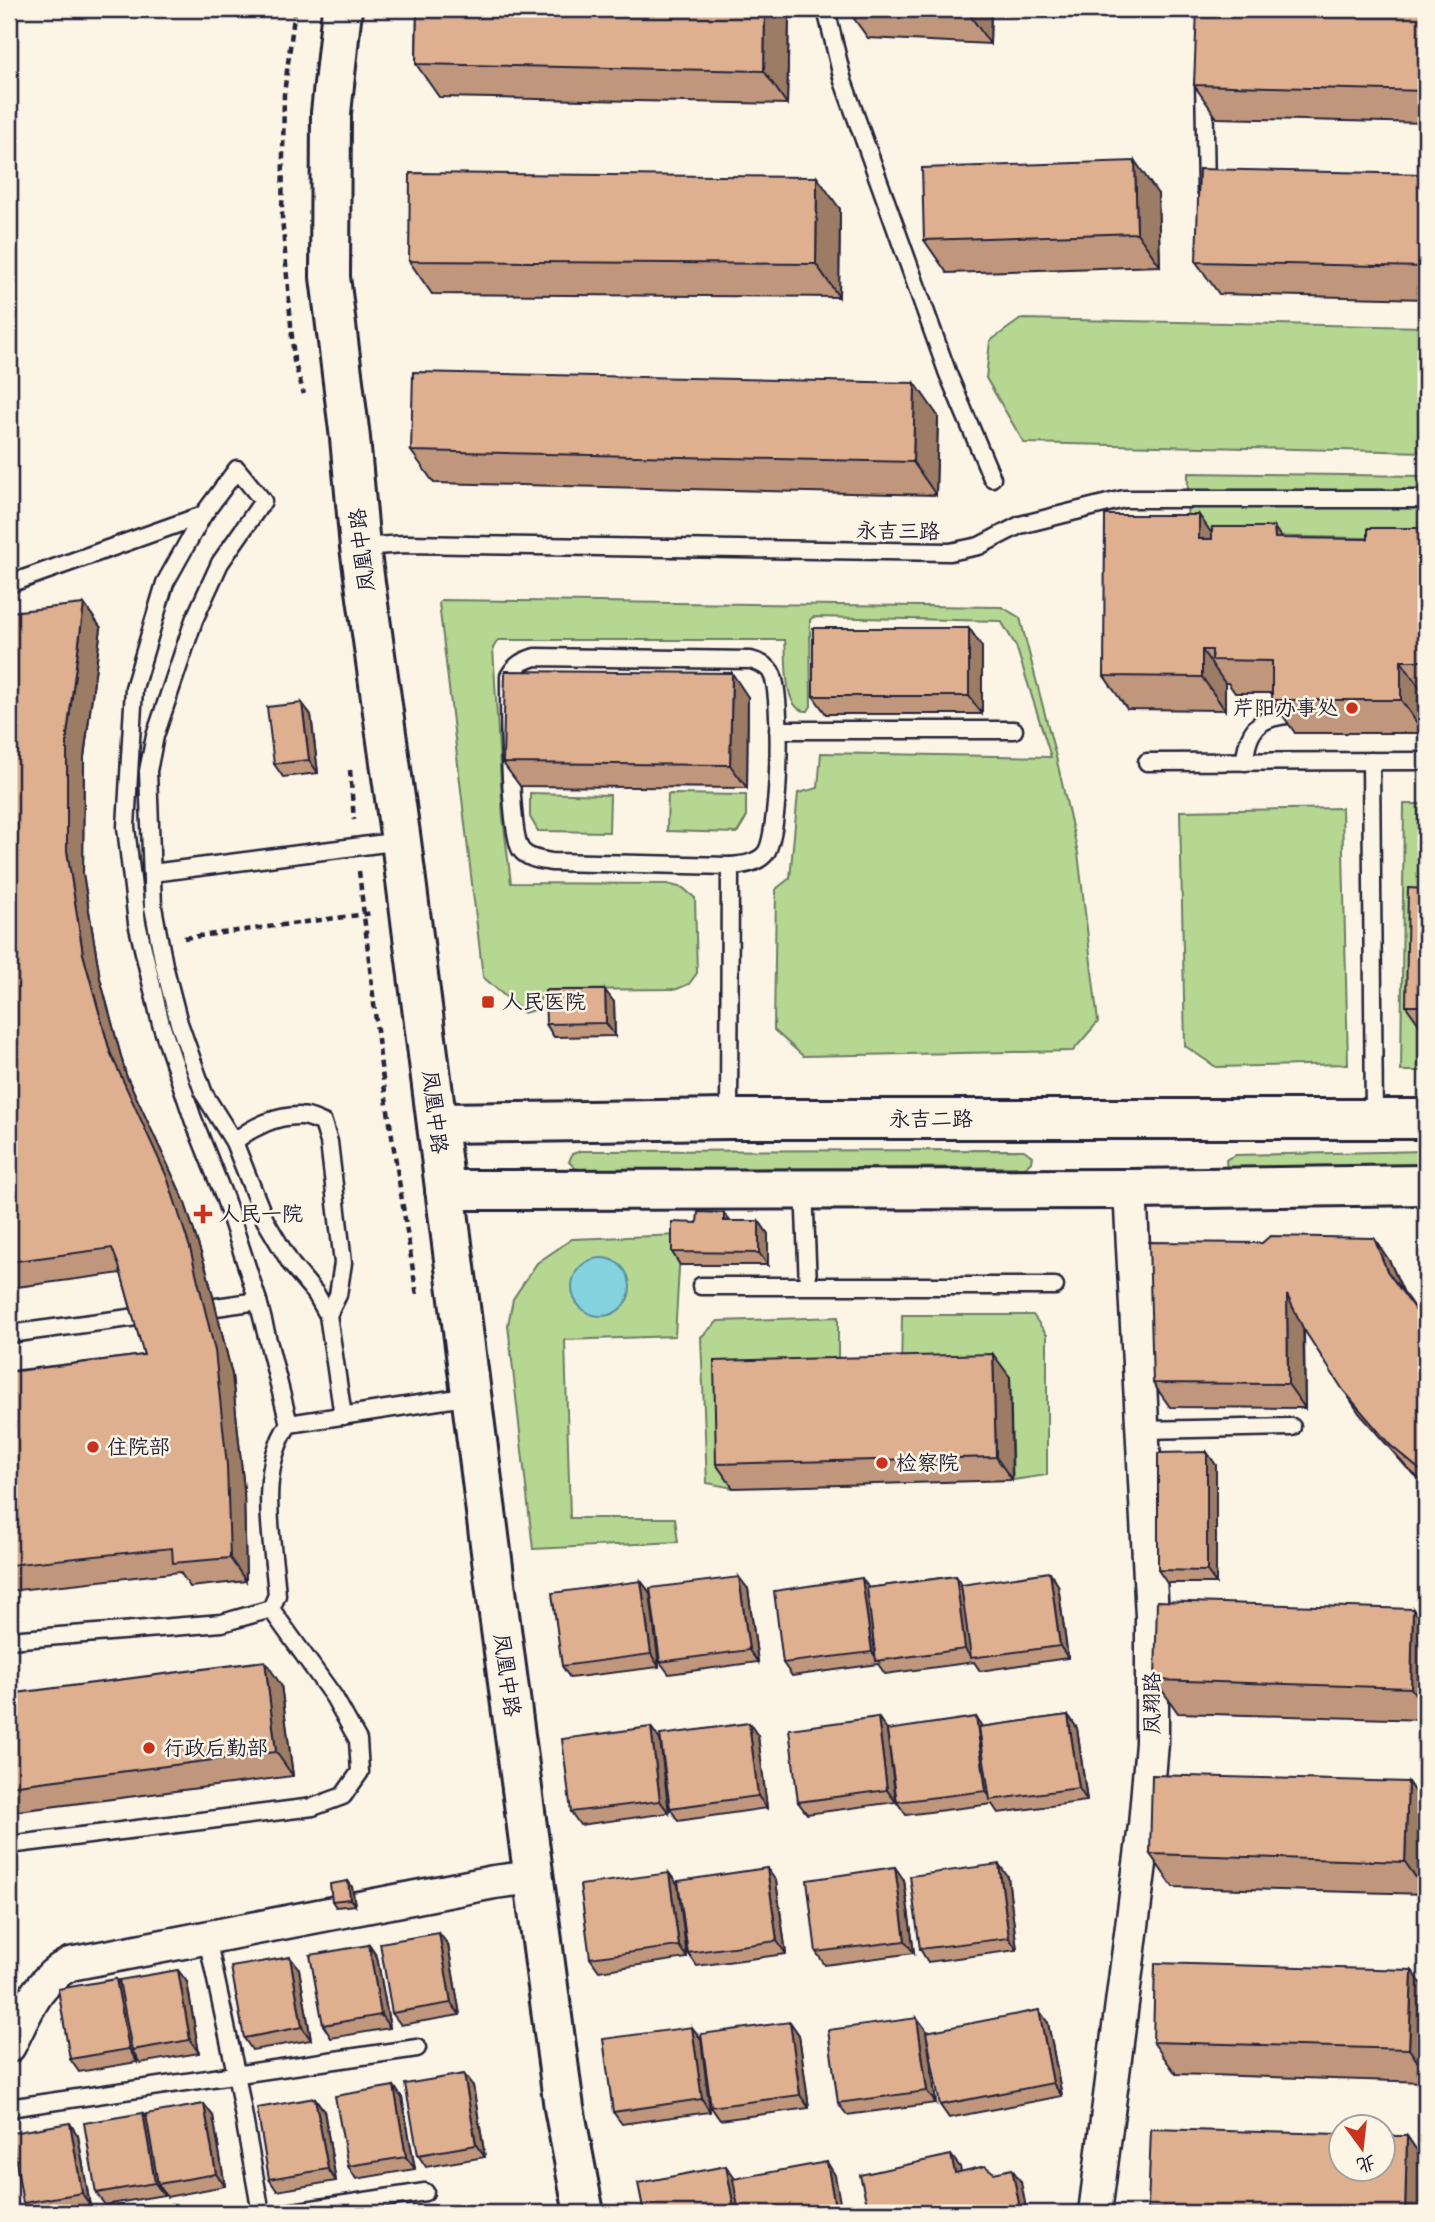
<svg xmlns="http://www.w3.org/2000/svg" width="1435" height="2222" font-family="'Shantell Sans','LXGW WenKai TC',sans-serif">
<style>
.green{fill:#b5d791;stroke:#6c7c66;stroke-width:2}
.water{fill:#83d3df;stroke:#5c8c9d;stroke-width:2}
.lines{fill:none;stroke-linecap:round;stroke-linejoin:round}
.service-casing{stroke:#22223b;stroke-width:21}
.minor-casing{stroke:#22223b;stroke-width:37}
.tertiary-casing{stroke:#22223b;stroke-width:44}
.path{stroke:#22223b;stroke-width:4.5;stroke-dasharray:7 5;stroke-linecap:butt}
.service{stroke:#fcf5e5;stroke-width:16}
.minor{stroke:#fcf5e5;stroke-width:32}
.tertiary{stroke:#fcf5e5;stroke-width:38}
.wall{fill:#c0977c;stroke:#22223b;stroke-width:2}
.shaded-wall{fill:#9c7b65;stroke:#22223b;stroke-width:2}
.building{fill:#dfb090;stroke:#22223b;stroke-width:2}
.poi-dot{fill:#c8321e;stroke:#fcf5e5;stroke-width:2.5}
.labels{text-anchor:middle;stroke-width:5;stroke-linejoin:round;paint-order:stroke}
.street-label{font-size:21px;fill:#22223b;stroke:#fcf5e5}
.poi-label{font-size:21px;fill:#22223b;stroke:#fcf5e5;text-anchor:start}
</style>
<rect width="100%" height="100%" fill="#fcf5e5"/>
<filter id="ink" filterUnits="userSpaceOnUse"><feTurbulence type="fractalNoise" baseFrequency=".0143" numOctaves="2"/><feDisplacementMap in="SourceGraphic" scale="14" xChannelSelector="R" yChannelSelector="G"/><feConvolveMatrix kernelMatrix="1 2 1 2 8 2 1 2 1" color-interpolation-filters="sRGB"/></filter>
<g filter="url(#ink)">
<g class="green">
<polygon points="1021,319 1426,327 1426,452 1024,443 986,378 990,341"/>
<polygon points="1188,473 1426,476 1426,539 1187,535"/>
<path d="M441 600 1002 607 1020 618 1056 757 1078 853 1098 1022 1073 1051 803 1056 774 1030 776 889 790 878 798 793 818 788 821 753 1051 757 1016 646 1001 621 813 617 810 620 811 706 808 711C782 713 787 658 785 640H498L493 648 503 818 511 883 667 884 683 888 695 898 697 973 689 984 677 989 550 990 542 996 535 1010 524 1013 483 977 439 603Z"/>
<polygon points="530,793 610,795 609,832 538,831 530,817"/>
<polygon points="668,794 746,795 746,818 737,833 667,831"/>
<polygon points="1404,804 1426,804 1426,1071 1401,1071"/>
<polygon points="1342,808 1348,1064 1216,1067 1185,1046 1180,811"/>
<polygon points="1024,1150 1032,1156 1031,1162 1026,1167 1019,1167 583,1170 575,1168 569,1162 572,1154 581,1151"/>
<polygon points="1426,1151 1426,1169 1227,1169 1226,1160 1229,1158 1236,1155"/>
<polygon points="681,1235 675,1336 565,1340 570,1518 675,1518 678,1542 533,1549 508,1325 513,1299 537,1263 572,1239"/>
<polygon points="902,1315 1033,1315 1047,1335 1047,1475 1013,1480 1010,1377 901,1380"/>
<polygon points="838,1317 838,1382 733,1488 707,1483 701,1337 718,1321"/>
</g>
<circle class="water" cx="601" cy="1287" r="29"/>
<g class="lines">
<defs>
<g id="service">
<polyline points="826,9 843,81 948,374 992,478"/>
<polyline points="1204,79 1206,190"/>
<polyline points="360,547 405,544 950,552 979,546 1020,525 1124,499 1426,499"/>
<polyline points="9,584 203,515"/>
<path d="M535 657 751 660C759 663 768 665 772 674 783 695 780 837 765 854 756 864 742 865 730 866L551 862C541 860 528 859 521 850 509 833 509 703 509 676 516 664 523 661 535 657Z"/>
<polyline points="778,730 1014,730"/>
<polyline points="1371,761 1374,1119"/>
<polyline points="1147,762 1426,761"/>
<path d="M1245 762C1247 723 1265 715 1301 714"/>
<polyline points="152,873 401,841"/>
<polyline points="729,1119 730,866"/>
<path d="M234 1142C252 1127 277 1115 301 1116 308 1116 316 1120 323 1123L329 1142 343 1263 338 1295 328 1315"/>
<polyline points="804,1188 808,1285"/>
<polyline points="701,1286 1055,1286"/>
<polyline points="195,1310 258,1301"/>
<polyline points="9,1334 152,1315"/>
<polyline points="289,1424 258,1301 225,1199 193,1119 161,1024 137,923 126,827 134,688 165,583 203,515 237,469 263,501 220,563 194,620 155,736 148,771 153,907 164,965 179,1023 204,1094 234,1142 265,1220 291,1264 316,1294 328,1315 343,1416"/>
<polyline points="1142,1430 1292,1427"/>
<path d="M9 1640 222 1623 271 1609 277 1595C273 1540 256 1472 289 1424L471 1396"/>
<polyline points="9,1845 313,1807 343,1796 360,1772 358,1740 334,1697 271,1609"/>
<polyline points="207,1938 236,2073 261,2213"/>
<polyline points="9,2108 417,2048"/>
<polyline points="286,2213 425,2192"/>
</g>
<g id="minor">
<path d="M9 2046C25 2015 37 1980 70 1964L494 1882 534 1877"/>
<polyline points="1095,2213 1145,1825 1152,1743 1152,1617 1130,1189"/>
</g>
<g id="tertiary">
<polyline points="342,9 331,113 330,277 350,438 360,547 401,841 496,1591 564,2108 584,2213"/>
<polyline points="437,1123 729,1119 1426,1119"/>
<polyline points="445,1190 1130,1189 1426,1185"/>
</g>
</defs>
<use href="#service" class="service-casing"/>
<use href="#minor" class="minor-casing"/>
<use href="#tertiary" class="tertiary-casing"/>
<g class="path">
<polyline points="295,9 284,94 282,217 294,361 304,394"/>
<polyline points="350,770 354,820"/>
<polyline points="359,871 381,1066 417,1296"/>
<polyline points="184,938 374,913"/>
</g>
<use href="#service" class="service"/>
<use href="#minor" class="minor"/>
<use href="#tertiary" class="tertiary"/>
</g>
<g class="wall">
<polygon points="417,9 784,9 789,16 787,104 439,97 416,64"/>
<polygon points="847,9 991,9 990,44 868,38"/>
<polygon points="1426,9 1426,123 1217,118 1194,85"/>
<polygon points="1426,174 1426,299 1219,294 1196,262"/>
<polygon points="1158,194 1160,266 947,273 924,240"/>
<polygon points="840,209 839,297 432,294 409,261"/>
<polygon points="938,416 936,495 434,483 411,451"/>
<polygon points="1426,528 1426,694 1424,694 1424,733 1295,733 1272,700 1272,693 1235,693 1228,683 1225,683 1225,710 1127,709 1104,676 1212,533 1282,539 1368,539"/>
<polygon points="84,604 101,628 84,757 83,874 100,978 126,1075 184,1200 207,1272 232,1375 244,1490 246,1581 190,1587 180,1572 9,1591 9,1355 11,1371 144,1355 121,1273 9,1288 9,621"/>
<polygon points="969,628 982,647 982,714 826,714 813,696"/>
<polygon points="748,697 747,788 520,786 503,763"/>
<polygon points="302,703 311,715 318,773 283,777 274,764"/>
<polygon points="1426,889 1426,1030 1423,1030 1406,1006"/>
<polygon points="614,1002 615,1036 554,1037 546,1024"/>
<polygon points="730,1221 759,1221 768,1234 768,1265 680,1265 672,1252 697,1223"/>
<polygon points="1374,1238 1390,1262 1404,1293 1426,1325 1426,1485 1407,1468 1359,1413 1304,1329 1305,1408 1170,1407 1153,1383 1262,1243"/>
<polygon points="1010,1377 1012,1480 733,1488 716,1464"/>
<polygon points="1216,1465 1216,1583 1167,1583 1158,1570"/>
<polygon points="956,1576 962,1585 1058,1585 1068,1658 980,1671 974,1662 885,1674 878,1664 792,1676 783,1663 869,1588"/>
<polygon points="641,1581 650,1593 659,1667 570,1678 562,1666"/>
<polygon points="748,1589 758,1662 669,1674 660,1662"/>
<polygon points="1426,1627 1426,1720 1178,1713 1155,1680"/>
<polygon points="281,1685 293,1776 9,1812 9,1694"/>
<polygon points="1068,1715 1077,1728 1087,1801 998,1813 992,1804 906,1815 897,1802 976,1717 982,1727"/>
<polygon points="878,1717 887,1730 896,1802 807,1814 798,1802"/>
<polygon points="749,1723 758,1736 767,1808 678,1821 670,1808"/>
<polygon points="660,1740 669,1813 580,1825 571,1812"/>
<polygon points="1408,1782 1426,1809 1426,1894 1173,1887 1150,1854"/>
<polygon points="669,1873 678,1885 687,1958 599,1971 590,1958"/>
<polygon points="1008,1877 1017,1950 928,1962 920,1949"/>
<polygon points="904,1880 914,1953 825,1965 816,1952"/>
<polygon points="348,1881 352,1887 355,1905 336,1907 332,1901"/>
<polygon points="776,1881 786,1954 697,1966 688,1953"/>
<polygon points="439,1933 448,1945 460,2015 401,2025 392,2013"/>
<polygon points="369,1945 377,1957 390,2028 331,2038 323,2025"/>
<polygon points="299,1969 311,2040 252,2050 244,2038"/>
<polygon points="116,1979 120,1984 187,1982 199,2053 140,2063 137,2058 137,2062 79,2072 70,2059"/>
<polygon points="1426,1991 1426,2082 1176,2074 1153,2042"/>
<polygon points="917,2018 926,2030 936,2103 847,2115 838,2103"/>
<polygon points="790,2022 799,2035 809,2108 720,2120 711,2107"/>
<polygon points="1048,2023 1062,2096 949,2118 940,2105"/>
<polygon points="701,2039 710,2112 622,2124 613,2112"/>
<polygon points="394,2086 402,2098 415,2169 356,2179 348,2166"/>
<polygon points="473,2086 485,2157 426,2167 418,2155"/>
<polygon points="315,2098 324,2111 336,2181 277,2191 269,2179"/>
<polygon points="204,2104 213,2116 225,2186 167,2197 163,2191 164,2195 105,2205 96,2193 143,2113 147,2118"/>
<polygon points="78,2136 90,2206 48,2213 30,2213 23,2203"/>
<polygon points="1407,2136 1426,2164 1426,2213 1152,2213 1148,2208"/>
</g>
<g class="shaded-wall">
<polygon points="765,9 784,9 789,16 787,104 764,71"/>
<polygon points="967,9 991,9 990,44 967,11"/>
<polygon points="1135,161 1158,194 1160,266 1137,233"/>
<polygon points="817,177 840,209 839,297 816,264"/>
<polygon points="915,383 938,416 936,495 913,462"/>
<polygon points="1199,515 1222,548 1199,539"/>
<polygon points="1274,527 1297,560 1275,538"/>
<polygon points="84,604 101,628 84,757 83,874 100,978 126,1075 184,1200 207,1272 232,1375 244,1490 246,1581 230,1558 110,1052 83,954 67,851 67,734"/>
<polygon points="969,628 982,647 982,714 969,696"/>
<polygon points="1202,650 1225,683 1225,710 1202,677"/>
<polygon points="1401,661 1424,694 1424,733 1401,700"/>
<polygon points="732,673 748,697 747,788 730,765"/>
<polygon points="302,703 311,715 318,773 309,760"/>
<polygon points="605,990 614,1002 615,1036 606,1023"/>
<polygon points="724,1213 733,1225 724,1221"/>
<polygon points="759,1221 768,1234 768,1265 759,1253"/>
<polygon points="1374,1238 1390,1262 1404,1294 1387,1271"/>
<polygon points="1287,1295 1303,1319 1305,1408 1288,1384"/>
<polygon points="993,1354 1010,1377 1012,1480 996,1457"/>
<polygon points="9,1355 15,1397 9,1388"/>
<polygon points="1207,1452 1216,1465 1216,1583 1207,1571"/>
<polygon points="1050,1572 1058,1585 1068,1658 1060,1646"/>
<polygon points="956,1576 964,1589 971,1658 965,1649"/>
<polygon points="739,1577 748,1589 758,1662 749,1650"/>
<polygon points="862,1578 871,1591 879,1661 872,1652"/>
<polygon points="641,1581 650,1593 659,1667 651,1654"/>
<polygon points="1413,1609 1426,1627 1426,1710 1411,1688"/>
<polygon points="265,1661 281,1685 293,1776 276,1752"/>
<polygon points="1068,1715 1077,1728 1087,1801 1079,1788"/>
<polygon points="878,1717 887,1730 896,1802 887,1790"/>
<polygon points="976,1717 984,1730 992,1800 986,1791"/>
<polygon points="749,1723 758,1736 767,1808 758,1796"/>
<polygon points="651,1727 660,1740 669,1813 660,1801"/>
<polygon points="1408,1782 1426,1809 1426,1892 1405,1862"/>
<polygon points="999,1864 1008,1877 1017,1950 1009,1938"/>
<polygon points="895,1867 904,1880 914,1953 905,1941"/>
<polygon points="767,1868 776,1881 786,1954 777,1941"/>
<polygon points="669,1873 678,1885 687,1958 679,1946"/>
<polygon points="348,1881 352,1887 355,1905 350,1899"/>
<polygon points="439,1933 448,1945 460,2015 451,2003"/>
<polygon points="369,1945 377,1957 390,2028 381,2015"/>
<polygon points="290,1957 299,1969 311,2040 302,2027"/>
<polygon points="178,1970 187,1982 199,2053 190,2040"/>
<polygon points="1412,1970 1426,1991 1426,2074 1409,2049"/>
<polygon points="116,1979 125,1991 132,2050 137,2058 137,2062 129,2049"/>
<polygon points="1039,2010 1048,2023 1062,2096 1053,2083"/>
<polygon points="917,2018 926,2030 936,2103 927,2091"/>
<polygon points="790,2022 799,2035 809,2108 800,2095"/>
<polygon points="692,2027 701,2039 710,2112 702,2099"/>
<polygon points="464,2074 473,2086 485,2157 476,2145"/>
<polygon points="394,2086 402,2098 415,2169 406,2157"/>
<polygon points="315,2098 324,2111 336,2181 328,2169"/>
<polygon points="204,2104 213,2116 225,2186 216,2174"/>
<polygon points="143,2113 151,2125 158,2184 163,2191 164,2195 155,2183"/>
<polygon points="70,2123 78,2136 90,2206 82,2193"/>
<polygon points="1407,2136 1426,2164 1426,2213 1405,2213"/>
<polygon points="951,2155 960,2167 964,2186 955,2173"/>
<polygon points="827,2162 835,2175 842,2213 836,2213"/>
<polygon points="726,2166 735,2179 742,2213 735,2213"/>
<polygon points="1012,2169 1021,2182 1027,2213 1021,2213"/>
</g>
<g class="building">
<polygon points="417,9 765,9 764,71 416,64"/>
<polygon points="918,9 967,9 967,11"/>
<polygon points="1197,9 1426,9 1426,91 1194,85"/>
<polygon points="1135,161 1137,233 924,240 922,168"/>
<polygon points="1199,169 1426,174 1426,267 1196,262"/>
<polygon points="410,173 817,177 816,264 409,261"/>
<polygon points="413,372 915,383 913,462 411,451"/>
<polygon points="1105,515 1199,515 1199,539 1212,539 1212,527 1274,527 1275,538 1368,539 1368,528 1426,528 1426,661 1401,661 1401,700 1272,700 1272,661 1212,660 1212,650 1202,650 1202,677 1104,676"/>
<polygon points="84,604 67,734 67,851 83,954 110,1052 167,1177 190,1248 215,1351 227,1466 230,1558 173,1563 172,1548 9,1565 9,1372 144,1355 119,1266 112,1248 9,1262 9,621 10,612"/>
<rect x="813" y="628" width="156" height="68"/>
<polygon points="505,671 732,673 730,765 503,763"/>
<polygon points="302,703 309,760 274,764 267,707"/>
<polygon points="1408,888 1426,889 1426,1006 1406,1006"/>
<polygon points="545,990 605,990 606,1023 546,1024"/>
<polygon points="698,1212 724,1213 724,1221 759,1221 759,1253 672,1252 672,1222 697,1223"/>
<polygon points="1270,1236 1374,1238 1387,1271 1426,1325 1426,1475 1390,1445 1343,1390 1303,1328 1287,1295 1288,1384 1153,1383 1149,1242 1262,1243"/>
<polygon points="993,1354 996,1457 716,1464 714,1361"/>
<polygon points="1207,1452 1207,1571 1158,1570 1158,1453"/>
<polygon points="1050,1572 1060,1646 971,1658 961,1585"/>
<polygon points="956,1576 965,1649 876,1661 867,1588"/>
<polygon points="739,1577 749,1650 660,1662 650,1588"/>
<polygon points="862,1578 872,1652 783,1663 774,1591"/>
<polygon points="641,1581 651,1654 562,1666 552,1593"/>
<polygon points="1157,1601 1413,1609 1411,1688 1155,1680"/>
<polygon points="265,1661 276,1752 9,1786 9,1694"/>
<polygon points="1068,1715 1079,1788 990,1800 979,1727"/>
<polygon points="878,1717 887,1790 798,1802 789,1729"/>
<polygon points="976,1717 986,1791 897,1802 887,1730"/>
<polygon points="749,1723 758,1796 670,1808 660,1735"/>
<polygon points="651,1727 660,1801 571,1812 562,1739"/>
<polygon points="1152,1775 1408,1782 1405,1862 1150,1854"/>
<polygon points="999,1864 1009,1938 920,1949 910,1876"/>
<polygon points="895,1867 905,1941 816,1952 807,1880"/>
<polygon points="767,1868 777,1941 688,1953 678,1881"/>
<polygon points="669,1873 679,1946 590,1958 580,1885"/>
<polygon points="348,1881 350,1899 332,1901 330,1884"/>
<polygon points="439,1933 451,2003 392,2013 380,1943"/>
<polygon points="369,1945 381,2015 323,2025 310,1955"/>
<polygon points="290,1957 302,2027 244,2038 231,1967"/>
<polygon points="1155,1963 1412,1970 1409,2049 1153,2042"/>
<polygon points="178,1970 190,2040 132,2050 119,1980"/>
<polygon points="116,1979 129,2049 70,2059 58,1989"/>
<polygon points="1039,2010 1053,2083 940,2105 926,2032"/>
<polygon points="917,2018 927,2091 838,2103 828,2030"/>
<polygon points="790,2022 800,2095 711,2107 701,2034"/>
<polygon points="692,2027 702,2099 613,2112 603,2039"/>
<polygon points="464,2074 476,2145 418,2155 405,2084"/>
<polygon points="394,2086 406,2157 348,2166 335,2096"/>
<polygon points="315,2098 328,2169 269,2179 257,2108"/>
<polygon points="204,2104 216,2174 158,2184 146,2114"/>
<polygon points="143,2113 155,2183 96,2193 84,2123"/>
<polygon points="70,2123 82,2193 23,2203 11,2133"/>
<polygon points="1151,2129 1340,2134 1340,2169 1382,2169 1382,2136 1407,2136 1405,2213 1333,2213 1148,2208"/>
<polygon points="951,2155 955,2173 985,2166 994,2173 1012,2169 1021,2213 869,2213 860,2175"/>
<polygon points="827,2162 836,2213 739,2213 733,2179"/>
<polygon points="726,2166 735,2213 644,2213 638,2183"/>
</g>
</g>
<g class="poi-dot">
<circle cx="1352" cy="708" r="7"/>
<rect x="481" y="995" width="14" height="14" rx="3.5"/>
<path d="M199.5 1203.5h7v7h7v7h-7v7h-7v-7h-7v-7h7z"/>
<circle cx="93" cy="1447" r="7"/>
<circle cx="882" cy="1463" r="7"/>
<circle cx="149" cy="1748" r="7"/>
</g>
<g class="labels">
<g class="street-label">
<text transform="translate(898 531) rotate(1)" y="7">永吉三路</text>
<text transform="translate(362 550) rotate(-97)" y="7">凤凰中路</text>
<text transform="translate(435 1112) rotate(83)" y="7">凤凰中路</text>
<text x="931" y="1126">永吉二路</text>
<text transform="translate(507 1675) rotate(82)" y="7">凤凰中路</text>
<text transform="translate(1152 1703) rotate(-90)" y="7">凤翔路</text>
</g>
<g class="poi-label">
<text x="1338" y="715" text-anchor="end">芹阳办事处</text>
<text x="502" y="1009">人民医院</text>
<text x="219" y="1221">人民一院</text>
<text x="107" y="1454">住院部</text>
<text x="896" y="1470">检察院</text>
<text x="163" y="1755">行政后勤部</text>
</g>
</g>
<rect width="1435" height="2222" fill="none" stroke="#fcf5e5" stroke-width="35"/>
<rect x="18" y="18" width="1400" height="2187" fill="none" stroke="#22223b" stroke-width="2.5" filter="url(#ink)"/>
<g transform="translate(1362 2148) rotate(165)"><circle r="33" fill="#fcf5e5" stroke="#a5a1a1" stroke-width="2"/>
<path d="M0-5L12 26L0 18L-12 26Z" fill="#c8321e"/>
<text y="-10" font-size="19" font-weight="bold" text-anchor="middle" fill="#22223b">北</text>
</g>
</svg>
